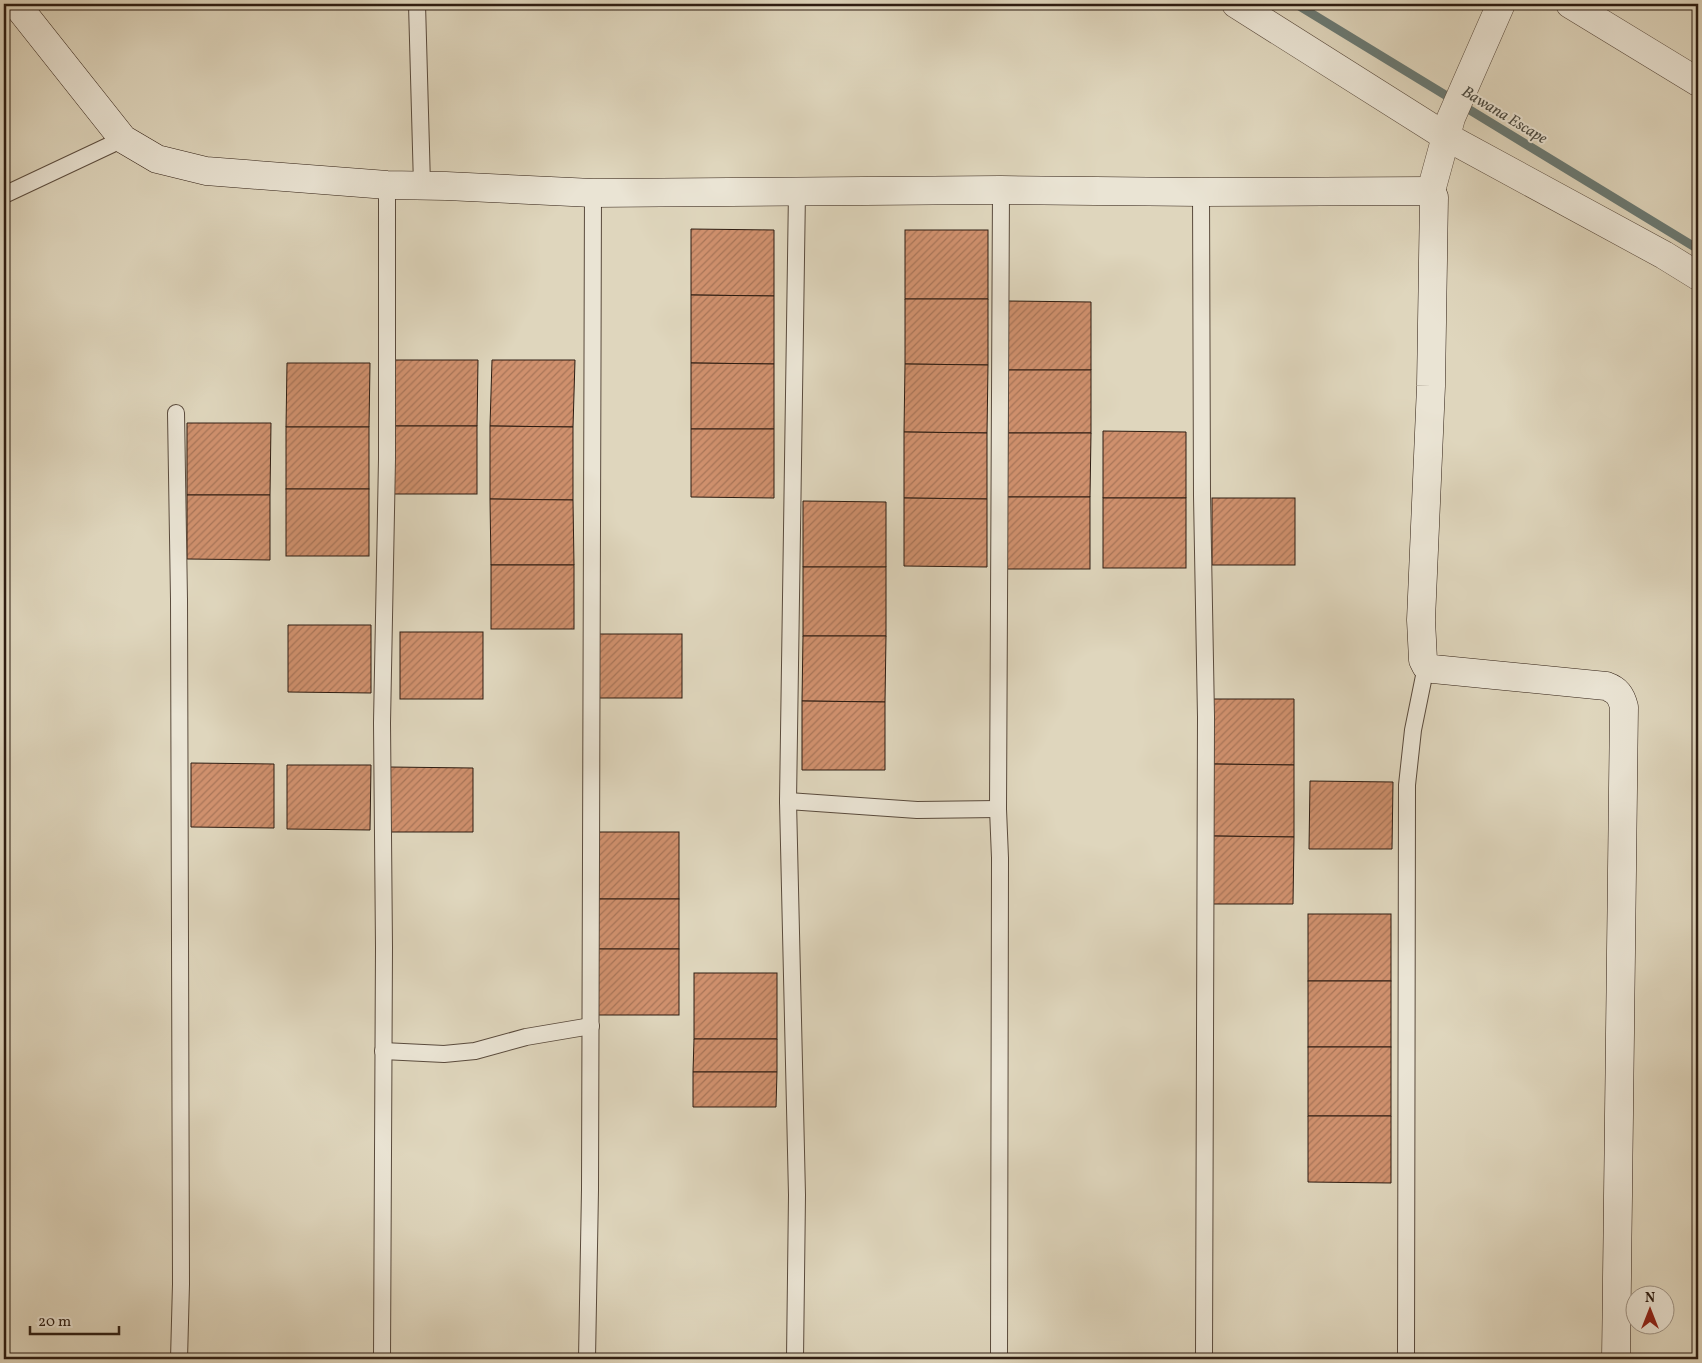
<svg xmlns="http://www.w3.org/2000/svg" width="1702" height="1363" font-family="Vollkorn,serif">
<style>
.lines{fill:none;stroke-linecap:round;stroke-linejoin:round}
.stream{stroke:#6b7a74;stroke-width:9}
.building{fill:url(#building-hatch);stroke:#2e1d12}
.lane-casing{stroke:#5a4b3d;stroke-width:18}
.street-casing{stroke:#5a4b3d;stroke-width:29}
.secondary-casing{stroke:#2e1d12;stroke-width:29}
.lane{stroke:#eae4d4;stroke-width:16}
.street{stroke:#eae4d4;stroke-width:28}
.secondary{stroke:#eae4d4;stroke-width:28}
.labels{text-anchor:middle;stroke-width:4;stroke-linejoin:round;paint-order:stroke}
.water-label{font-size:16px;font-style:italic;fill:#4d4c43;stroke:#eae4d4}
</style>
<defs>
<pattern id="building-hatch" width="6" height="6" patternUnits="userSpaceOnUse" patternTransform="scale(1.25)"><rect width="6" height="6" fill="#cf906d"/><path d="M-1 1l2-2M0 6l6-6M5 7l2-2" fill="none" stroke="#a87558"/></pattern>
</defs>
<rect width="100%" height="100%" fill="#dfd6bd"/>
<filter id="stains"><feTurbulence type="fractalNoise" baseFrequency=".004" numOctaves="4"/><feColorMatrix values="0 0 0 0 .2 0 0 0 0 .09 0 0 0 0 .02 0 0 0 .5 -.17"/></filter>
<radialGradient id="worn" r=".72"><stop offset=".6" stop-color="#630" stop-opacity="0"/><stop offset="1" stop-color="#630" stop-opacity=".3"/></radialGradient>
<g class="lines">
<polyline class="stream" points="1296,4 1698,249"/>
</g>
<g class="building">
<polygon points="691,229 774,230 774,296 691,295"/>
<rect x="905" y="230" width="83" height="69"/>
<polygon points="691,295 774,296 774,364 691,363"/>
<polygon points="905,299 988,299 988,365 905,364"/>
<polygon points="1008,301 1091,302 1091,370 1008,370"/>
<polygon points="395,360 478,360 477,426 394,426"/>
<polygon points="492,360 575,360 573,427 490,426"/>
<polygon points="287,363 370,363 369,427 286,427"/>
<polygon points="691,363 774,364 774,429 691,429"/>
<polygon points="905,364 988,365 987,433 904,432"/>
<rect x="1008" y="370" width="83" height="63"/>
<polygon points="187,423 271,423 270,495 187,495"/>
<rect x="394" y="426" width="83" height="68"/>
<polygon points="490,426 573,427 573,500 490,499"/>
<rect x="286" y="427" width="83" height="62"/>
<polygon points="691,429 774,429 774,498 691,497"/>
<polygon points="1103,431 1186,432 1186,498 1103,498"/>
<polygon points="904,432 987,433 987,499 904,498"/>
<polygon points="1008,433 1091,433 1090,497 1007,497"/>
<rect x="286" y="489" width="83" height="67"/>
<polygon points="187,495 270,495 270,560 187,559"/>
<rect x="1007" y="497" width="83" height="72"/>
<polygon points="904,498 987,499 987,567 904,566"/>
<rect x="1103" y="498" width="83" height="70"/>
<rect x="1212" y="498" width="83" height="67"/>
<polygon points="490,499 573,500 574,565 491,565"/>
<polygon points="803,501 886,502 886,567 803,567"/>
<rect x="491" y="565" width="83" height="64"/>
<rect x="803" y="567" width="83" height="69"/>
<polygon points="288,625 371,625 371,693 288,692"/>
<rect x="400" y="632" width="83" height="67"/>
<rect x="599" y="634" width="83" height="64"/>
<polygon points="803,636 886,636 885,702 802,701"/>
<polygon points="1211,699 1294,699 1294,765 1211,764"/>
<polygon points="802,701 885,702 885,770 802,770"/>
<polygon points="191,763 274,764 274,828 191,827"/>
<polygon points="1211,764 1294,765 1294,837 1211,836"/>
<polygon points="287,765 371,765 370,830 287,829"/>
<polygon points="390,767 473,768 473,832 390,832"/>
<polygon points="1310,781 1393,782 1392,849 1309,849"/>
<rect x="596" y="832" width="83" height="67"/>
<polygon points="1211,836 1294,837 1293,904 1210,904"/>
<rect x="596" y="899" width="83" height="50"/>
<rect x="1308" y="914" width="83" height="67"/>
<rect x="596" y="949" width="83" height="66"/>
<rect x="694" y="973" width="83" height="66"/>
<rect x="1308" y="981" width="83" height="66"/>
<polygon points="694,1039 777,1039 777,1072 693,1072"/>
<rect x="1308" y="1047" width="83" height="69"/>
<polygon points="693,1072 777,1072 776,1107 693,1107"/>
<polygon points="1308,1116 1391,1116 1391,1183 1308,1182"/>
</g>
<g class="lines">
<defs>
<g id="lane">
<polyline points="417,4 422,185"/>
<polyline points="1201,192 1202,496 1206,717 1204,1359"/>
<polyline points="4,195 123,139"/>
<polyline points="176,413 179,599 181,1284 179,1359"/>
<polyline points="788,801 917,810 998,809"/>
<polyline points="383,1051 444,1054 475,1051 526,1037 591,1026"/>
<polyline points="382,1359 384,947 382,723 387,459 387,185"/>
<polyline points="587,1359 590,1190 593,193"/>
<polyline points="795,1359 797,1195 788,801 797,191"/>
<polyline points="999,1359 1000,858 998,809 1001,190"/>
<polyline points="1406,1359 1407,785 1413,730 1426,666"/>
</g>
<g id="street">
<polyline points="1236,4 1445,136 1664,255 1698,276"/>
<polyline points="1570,4 1698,82"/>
<polyline points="1431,191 1451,118 1501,4"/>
</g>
<path id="secondary" d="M16 4 123 139 157 159 206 171 387 185 446 186 593 193 1001 190 1201 192 1431 191 1434 197 1431 386 1421 620 1423 660 1426 666 1433 669 1606 686C1617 690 1621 695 1624 707L1616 1359"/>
</defs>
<use href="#lane" class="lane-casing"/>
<use href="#street" class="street-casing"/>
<use href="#secondary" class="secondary-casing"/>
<use href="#lane" class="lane"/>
<use href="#street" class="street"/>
<use href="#secondary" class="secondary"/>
</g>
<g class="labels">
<g class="water-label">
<text transform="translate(1505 114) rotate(31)" y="6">Bawana Escape</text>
</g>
</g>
<rect width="1702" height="1363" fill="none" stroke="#dfd6bd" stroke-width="20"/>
<rect x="5" y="5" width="1692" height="1353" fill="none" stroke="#2e1d12" stroke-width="2.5"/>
<rect x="10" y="10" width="1682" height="1343" fill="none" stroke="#2e1d12"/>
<g transform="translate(1650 1310)"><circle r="24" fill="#eae4d4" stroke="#9f9486"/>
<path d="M0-4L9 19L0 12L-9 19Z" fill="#8f2418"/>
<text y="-8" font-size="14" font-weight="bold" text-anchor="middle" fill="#2e1d12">N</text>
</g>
<path d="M30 1326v8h89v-8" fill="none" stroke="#2e1d12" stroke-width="2.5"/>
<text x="38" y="1326" font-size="15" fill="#2e1d12" stroke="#eae4d4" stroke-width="4" paint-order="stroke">20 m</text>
<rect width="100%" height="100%" filter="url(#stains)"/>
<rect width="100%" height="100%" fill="url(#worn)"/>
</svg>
